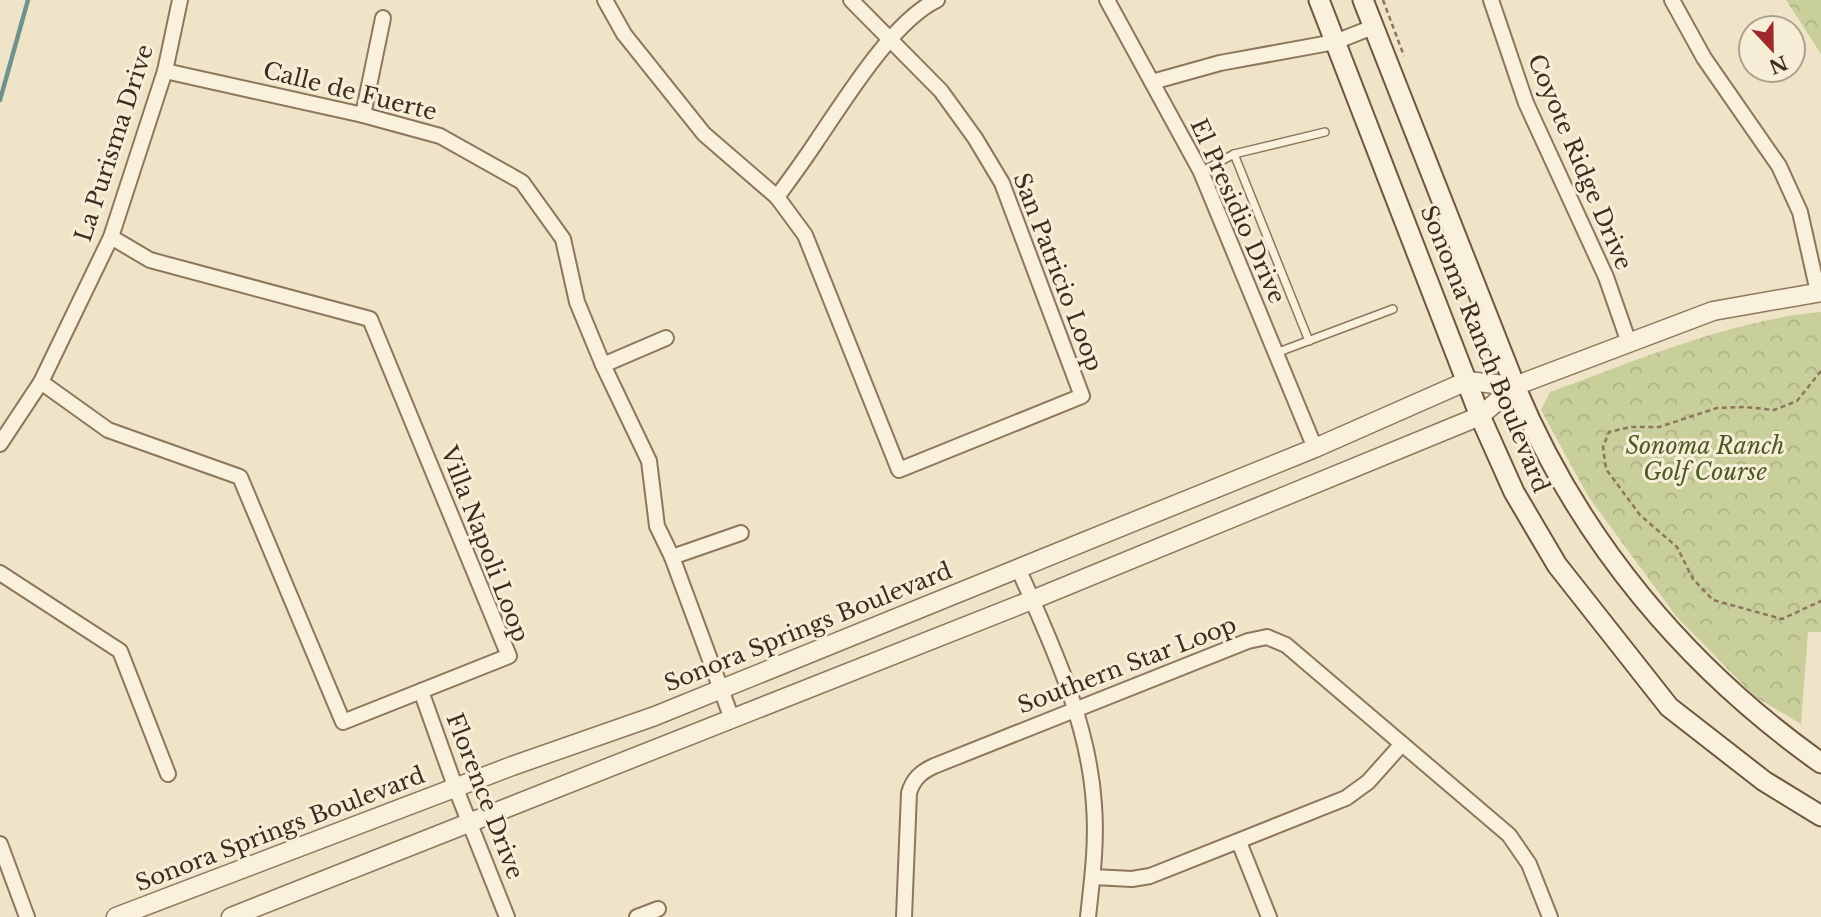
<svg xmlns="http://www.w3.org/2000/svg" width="1821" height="917" font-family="'Libre Baskerville',serif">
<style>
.park{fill:url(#park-crowns)}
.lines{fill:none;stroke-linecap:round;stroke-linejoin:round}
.stream{stroke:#6f938a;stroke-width:4.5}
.service-casing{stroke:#8d765c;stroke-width:10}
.minor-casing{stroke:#8d765c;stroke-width:18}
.tertiary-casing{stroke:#8d765c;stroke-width:21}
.secondary-casing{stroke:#6f573f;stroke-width:23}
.path{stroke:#8d765c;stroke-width:2.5;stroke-dasharray:5 3.5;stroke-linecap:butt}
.service{stroke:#faf1dc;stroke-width:7}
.minor{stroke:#faf1dc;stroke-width:14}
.tertiary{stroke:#faf1dc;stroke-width:18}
.secondary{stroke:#faf1dc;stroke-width:19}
.labels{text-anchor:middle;stroke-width:6;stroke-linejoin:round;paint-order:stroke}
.street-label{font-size:23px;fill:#3d2e20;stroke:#f7eed8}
.park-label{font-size:23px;font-style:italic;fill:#4d5a26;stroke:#f7eed8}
</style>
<defs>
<pattern id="park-crowns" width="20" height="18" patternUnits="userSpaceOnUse" patternTransform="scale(1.75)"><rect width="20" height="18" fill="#c9cf9b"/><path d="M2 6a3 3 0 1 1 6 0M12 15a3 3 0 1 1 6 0" fill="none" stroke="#aeb285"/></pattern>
</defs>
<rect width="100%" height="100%" fill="#f0e4c8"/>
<g class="park">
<polygon points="1786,0 1821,0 1821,54"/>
<path d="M1821 312V632H1808L1801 724 1754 696 1676 616 1588 496 1541 410 1550 392C1635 361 1730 320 1821 312Z"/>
</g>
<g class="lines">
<polyline class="stream" points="0,100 28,0"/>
<defs>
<g id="service">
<polyline points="1234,154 1325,132"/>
<polyline points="1201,172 1234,154 1309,341"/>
<polyline points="1276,353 1393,309"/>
</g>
<g id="minor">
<polyline points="605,0 624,34 704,134 777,197 805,235 899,470 1082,396 1002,183 975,138 941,91 851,0"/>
<polyline points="1107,0 1201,172 1315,448"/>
<polyline points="1491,0 1526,103 1606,277 1629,343"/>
<polyline points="1672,0 1704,58 1779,166 1800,212 1818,292"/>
<polyline points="165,71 363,115 440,136 522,182 563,239 577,302 603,365 649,461 657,526 672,557 732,719"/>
<polyline points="1152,82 1220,63 1335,42 1373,27"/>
<polyline points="363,115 383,18"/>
<path d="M777 197C791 178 805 159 818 139 846 98 893 21 937 0"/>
<polyline points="603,365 666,338"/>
<polyline points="41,382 108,430 240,477 343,722 509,656 370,319 150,260 111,237"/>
<polyline points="0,444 41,382 111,237 165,71 180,0"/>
<polyline points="672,557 741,533"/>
<path d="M1018 568C1051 643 1089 722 1094 805 1097 843 1092 880 1088 917"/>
<polyline points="0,573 120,651 168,774"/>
<polyline points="421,691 456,789 507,917"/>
<polyline points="1239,842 1269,917"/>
<polyline points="0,844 27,917"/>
<polyline points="1093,877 1132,879 1150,876 1346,798 1368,782 1402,744"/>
<polyline points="637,917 658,909"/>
<path d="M904 917 909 793C913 779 921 772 934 766L1248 641 1267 637 1286 645 1509 835 1529 864 1550 917"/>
</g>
<g id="tertiary">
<polyline points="116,917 512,766 655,716 1315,448 1467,381 1515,386"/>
<polyline points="231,917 1032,600 1480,416 1515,386 1528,381 1713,311 1821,292"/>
</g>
<g id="secondary">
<polyline points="1319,0 1480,416 1514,492 1557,565 1669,707 1764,781 1821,816"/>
<path d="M1363 0 1515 386C1579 540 1686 667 1821 763"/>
</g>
</defs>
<use href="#service" class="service-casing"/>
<use href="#minor" class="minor-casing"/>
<use href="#tertiary" class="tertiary-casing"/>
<use href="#secondary" class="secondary-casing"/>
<g class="path">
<polyline points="1383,0 1404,56"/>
<polyline points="1821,371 1797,401 1774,410 1746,407 1717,408 1659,427 1631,427 1609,432 1603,447 1606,469 1640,515 1677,547 1693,579 1713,600 1782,619 1821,601"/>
</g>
<use href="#service" class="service"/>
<use href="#minor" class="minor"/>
<use href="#tertiary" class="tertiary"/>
<use href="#secondary" class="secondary"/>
</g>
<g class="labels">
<g class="street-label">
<text transform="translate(350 91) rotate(14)" y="8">Calle de Fuerte</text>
<text transform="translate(114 143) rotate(-72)" y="8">La Purisma Drive</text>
<text transform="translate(1580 162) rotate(67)" y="8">Coyote Ridge Drive</text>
<text transform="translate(1238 211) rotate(66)" y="8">El Presidio Drive</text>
<text transform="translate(1058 272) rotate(69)" y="8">San Patricio Loop</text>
<text transform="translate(1485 349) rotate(68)" y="8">Sonoma Ranch Boulevard</text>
<text transform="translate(485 544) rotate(69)" y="8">Villa Napoli Loop</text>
<text transform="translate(808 627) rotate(-22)" y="8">Sonora Springs Boulevard</text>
<text transform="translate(1127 665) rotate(-21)" y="8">Southern Star Loop</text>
<text transform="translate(485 796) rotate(69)" y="8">Florence Drive</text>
<text transform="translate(280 829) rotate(-21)" y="8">Sonora Springs Boulevard</text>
</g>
<g class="park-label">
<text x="1705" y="454">Sonoma Ranch<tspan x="1705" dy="26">Golf Course</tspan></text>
</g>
</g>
<g transform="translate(1772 49) rotate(158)"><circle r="33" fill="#f7eed8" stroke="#ada18e" stroke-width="2"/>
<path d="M0-5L12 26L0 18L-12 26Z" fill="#9e2a2b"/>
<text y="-10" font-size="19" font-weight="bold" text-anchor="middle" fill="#3d2e20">N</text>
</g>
</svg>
